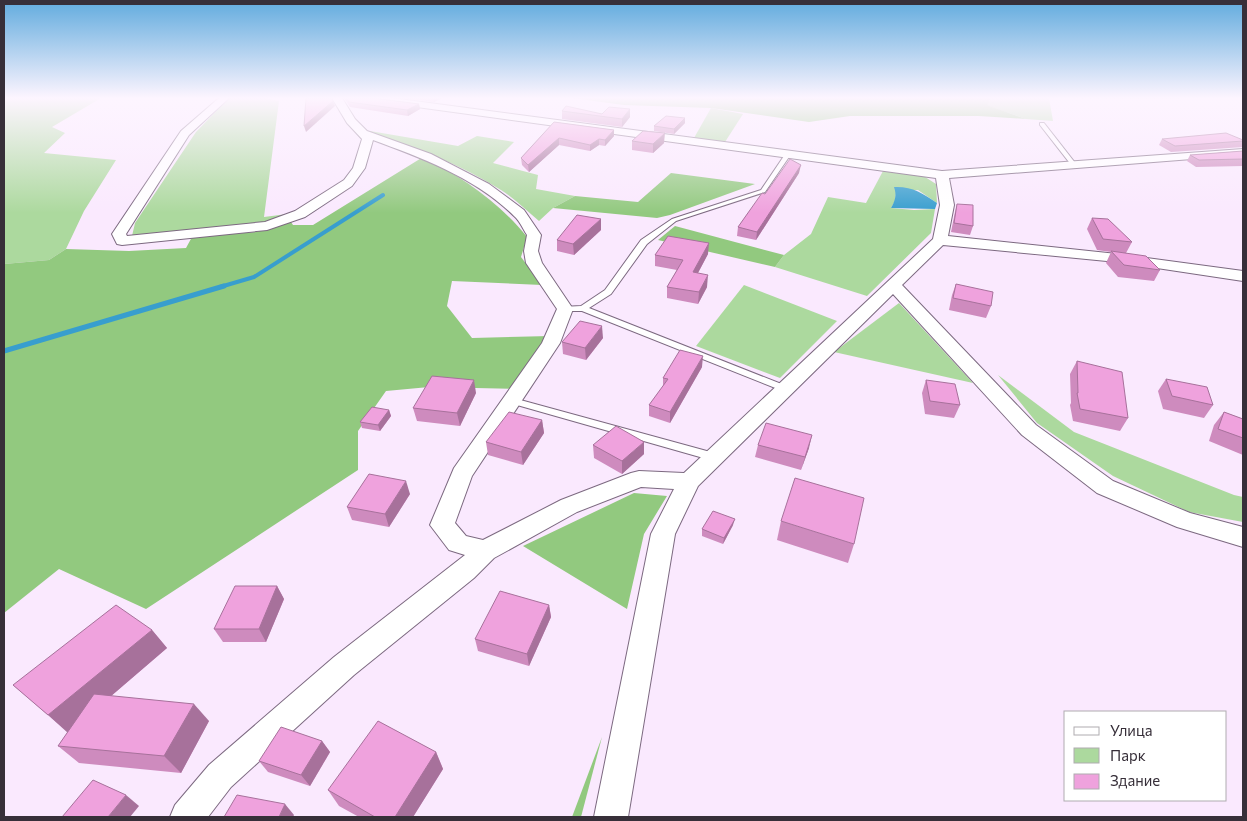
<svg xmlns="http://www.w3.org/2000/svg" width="1247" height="821" font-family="Commissioner,sans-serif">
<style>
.green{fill:#acd99e}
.forest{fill:#92c97f}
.water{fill:#389ece}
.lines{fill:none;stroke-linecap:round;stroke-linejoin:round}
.stream-far1{stroke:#389ece;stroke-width:4}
.stream{stroke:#389ece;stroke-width:5}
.service-casing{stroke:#7c6980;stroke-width:2}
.minor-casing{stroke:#7c6980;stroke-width:2}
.service{fill:#fff;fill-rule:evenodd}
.minor{fill:#fff;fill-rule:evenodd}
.wall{fill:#ce8bbe}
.shaded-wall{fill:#a7719b}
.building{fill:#efa2dd;stroke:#a7719b}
</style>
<rect width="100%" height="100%" fill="#fae9fe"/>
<g class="green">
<polygon points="4,98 101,98 52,127 65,133 44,153 116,160 84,211 66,249 49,260 4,264"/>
<polygon points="229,98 265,98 279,101 264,217 295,213 264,223 132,236 135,223 196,132"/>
<polygon points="991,98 1173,98 1183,99 1049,98 1053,121 1026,119 986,105"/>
<polygon points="711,108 743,114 725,142 694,138"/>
<path d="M370 131 458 146 477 136 514 142 493 163 538 175 536 189 575 196 553 208 539 221C527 211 514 198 501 190 460 164 417 148 371 133Z"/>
<polygon points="891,170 922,175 936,184 937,203 918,190 896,192 895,201 891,208 914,210 935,209 931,233 867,296 775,267 784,255 811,234 828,197 866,203 883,171"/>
<polygon points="744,285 837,321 780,378 696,346"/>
<polygon points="899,303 973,383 834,352"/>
<polygon points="998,375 1074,432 1234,495 1243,497 1243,522 1189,512 1113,476 1037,423"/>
</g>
<g class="forest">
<polygon points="572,98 991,98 987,105 1026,119 979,116 850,116 809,122 711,108 624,105"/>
<path d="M423 157C461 176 500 203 527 237L521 257 542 285 452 281 447 306 472 338 550 336 516 389 429 387 386 391 358 431V470L146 609 59 569 4 613V264L49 260 66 249 129 251 186 248 192 237 256 232 291 222 293 225H313Z"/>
<polygon points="671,173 755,184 670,215 657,218 553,208 575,196 638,202"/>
<polygon points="675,226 784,255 775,267 658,240"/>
<polygon points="634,493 667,496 644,534 627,609 523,546"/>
<polygon points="602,737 581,817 572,817"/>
</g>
<path class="water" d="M894 187C911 186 923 193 937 203L935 209 891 208C895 201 897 195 894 187Z"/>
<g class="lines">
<polyline class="stream-far1" points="220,287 254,277 383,195"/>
<polyline class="stream" points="4,351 224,286"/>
<defs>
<g id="service">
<polygon points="1040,123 1044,123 1076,164 1076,166 1072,166 1040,125"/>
<polygon points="786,153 791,154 765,192 676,221 647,244 611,294 589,308 789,387 791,389 789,391 783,391 582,311 562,311 562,307 581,306 605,290 641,240 672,219 761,190"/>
<polygon points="513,398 714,453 718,454 719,457 718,460 714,461 510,403 508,401"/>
</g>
<path id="minor" d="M219 98H229L189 135 126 234 127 236 265 222 295 211 344 180 353 168 362 139 347 123 332 98H342L355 119 367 131 431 154 489 184 524 210 541 235 538 251 542 263 573 309 560 343 472 476 455 523 466 536 483 540 561 500 631 473 639 471 684 473 933 239 940 205 936 178 373 101 368 98H392L942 171 1243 149V155L949 178 954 205 948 236 1117 254 1243 271V281L1117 262 943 245 902 285 1036 425 1113 481 1190 513 1243 527V547L1177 527 1097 493 1022 435 893 294 698 486 675 534 628 817H594L651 534 674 489 641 487 577 512 494 558 474 578 354 675 231 787 208 817H170L175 805 209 765 334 657 465 555 449 550 430 525 454 468 542 343 557 309 526 263 524 251 527 235C523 229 520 221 514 216 476 178 422 158 373 140L365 168 352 186 305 217 267 230 122 245 117 244 112 234 181 131Z"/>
</defs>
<use href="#service" class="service-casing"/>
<use href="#minor" class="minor-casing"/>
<use href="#service" class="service"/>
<use href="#minor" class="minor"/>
</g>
<g class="wall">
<polygon points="344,98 373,98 419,104 420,109 408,116 350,107"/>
<polygon points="404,98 442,98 434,102"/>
<polygon points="630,109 630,117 622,127 562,119 562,111 602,114"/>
<polygon points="554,122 614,130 614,136 605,146 599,145 590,151 559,145 529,172 522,165 521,158"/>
<polygon points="685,123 674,134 654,131 654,126"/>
<polygon points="1162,139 1243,140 1243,147 1171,152 1159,145"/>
<polygon points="632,141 664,143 653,153 632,150"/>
<polygon points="1243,151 1243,166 1196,167 1187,161 1190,155"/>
<polygon points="799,173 756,240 737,236 738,227 765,194"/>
<polygon points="957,204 973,226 970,235 951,232 955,212"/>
<polygon points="1092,218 1132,242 1126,253 1160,270 1154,281 1118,277 1106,263 1111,252 1097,250 1087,229"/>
<polygon points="601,230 574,255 557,251 557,240"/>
<polygon points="708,254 698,273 707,287 698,304 667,298 667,287 677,270 655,266 655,255"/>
<polygon points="956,284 991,306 986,318 949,310 952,295"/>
<polygon points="603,338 586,360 563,354 562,342"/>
<polygon points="1077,361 1128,418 1120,431 1073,421 1070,405 1071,403 1070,374"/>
<polygon points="702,367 670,423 649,416 649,405 663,387 663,378"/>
<polygon points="1166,379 1213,405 1204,418 1163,409 1158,391"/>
<polygon points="926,380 960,405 954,418 925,414 922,393"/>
<polygon points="476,393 460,426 417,421 413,408"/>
<polygon points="389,410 391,416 380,431 362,428 360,422"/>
<polygon points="1224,412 1243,419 1243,455 1209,441 1214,425"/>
<polygon points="542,420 544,433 523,465 488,455 486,442"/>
<polygon points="593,445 644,454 622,474 594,458"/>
<polygon points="758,445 809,448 801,470 755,457"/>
<polygon points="410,494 389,527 352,520 347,507"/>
<polygon points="781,521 854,544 848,563 777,540"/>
<polygon points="733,525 723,544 702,536 702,529"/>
<polygon points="277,586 284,599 266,642 223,642 214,629"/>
<polygon points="549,605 551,617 529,666 478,651 475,639"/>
<polygon points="152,630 167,648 111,696 209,721 181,773 79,763 58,746 68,732 13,685"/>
<polygon points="322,741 330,752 310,786 268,772 259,761"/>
<polygon points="436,752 443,769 413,817 359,817 339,806 328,790"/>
</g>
<g class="shaded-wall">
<polygon points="433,98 442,98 434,102"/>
<polygon points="333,101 335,106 306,132 304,126"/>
<polygon points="419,104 420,109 408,116 407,110"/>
<polygon points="630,109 630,117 622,127 622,119"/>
<polygon points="685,118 685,123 674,134 674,129"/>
<polygon points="614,130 614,136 605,146 605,140"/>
<polygon points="665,133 664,143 653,153 653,144"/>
<polygon points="559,138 559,145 529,172 528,165"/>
<polygon points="599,139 599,145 590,151 590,145"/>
<polygon points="801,165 799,173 756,240 757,232"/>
<polygon points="601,219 601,230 574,255 573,244"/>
<polygon points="709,243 708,254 692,284 693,272"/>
<polygon points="708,275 707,287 698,304 699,292"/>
<polygon points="602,326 603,338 586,360 585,348"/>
<polygon points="703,356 702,367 670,423 670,412"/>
<polygon points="474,380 476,393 460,426 457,413"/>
<polygon points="389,410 391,416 380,431 378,425"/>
<polygon points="542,420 544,433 523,465 521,452"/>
<polygon points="812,435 809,448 801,470 805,457"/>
<polygon points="644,442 644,454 622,474 622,461"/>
<polygon points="406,481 410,494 389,527 385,514"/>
<polygon points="735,519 733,525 723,544 724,538"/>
<polygon points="277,586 284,599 266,642 259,629"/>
<polygon points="549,605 551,617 529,666 527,654"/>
<polygon points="152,630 167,648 68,733 48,715"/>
<polygon points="194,704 209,721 181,773 164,756"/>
<polygon points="322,741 330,752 310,786 301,775"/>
<polygon points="436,752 443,769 413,817 395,817"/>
<polygon points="126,795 139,806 130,817 108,817"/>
<polygon points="285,804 294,815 293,817 279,817"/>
</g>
<g class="building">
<polygon points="306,98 331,98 333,101 304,126"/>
<polygon points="346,98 373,98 419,104 407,110 349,102"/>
<polygon points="566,106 602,114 609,107 630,109 622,119 562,111"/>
<polygon points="666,116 685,118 674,129 654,126"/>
<polygon points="554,122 614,130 605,140 599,139 590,145 559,138 528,165 521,158"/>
<polygon points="643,131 665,133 653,144 632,141"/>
<polygon points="1226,133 1243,140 1243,141 1175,146 1162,139"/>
<polygon points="1243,151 1243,159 1199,160 1190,155"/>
<polygon points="790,159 801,165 757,232 738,227 762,193 765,194"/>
<polygon points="957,204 973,205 973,226 954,223"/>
<polygon points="577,215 601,219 573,244 557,240"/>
<polygon points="1092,218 1108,219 1132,242 1103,239"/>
<polygon points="668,236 709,243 693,272 708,275 699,292 667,287 683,260 655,255"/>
<polygon points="1111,251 1146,256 1160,270 1124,265"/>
<polygon points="956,284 993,292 991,306 953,298"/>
<polygon points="580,321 602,326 585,348 562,342"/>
<polygon points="680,350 703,356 670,412 649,405 668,379 663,378"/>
<polygon points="1077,361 1122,372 1128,418 1080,409 1077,393 1078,393"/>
<polygon points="432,376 474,380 457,413 413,408"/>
<polygon points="1166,379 1207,387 1213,405 1172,396"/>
<polygon points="926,380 955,384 960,405 930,401"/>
<polygon points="372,407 389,410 378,425 360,422"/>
<polygon points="509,412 542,420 521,452 486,442"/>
<polygon points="1224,412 1243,419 1243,438 1218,429"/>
<polygon points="766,423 812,435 805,457 758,445"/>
<polygon points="616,426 644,442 622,461 593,445"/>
<polygon points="369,474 406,481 385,514 347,507"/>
<polygon points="795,478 864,498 854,544 781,521"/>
<polygon points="713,511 735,519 724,538 702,529"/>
<polygon points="235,586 277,586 259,629 214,629"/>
<polygon points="500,591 549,605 527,654 475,639"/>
<polygon points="116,605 152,630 48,715 13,685"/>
<polygon points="94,694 194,704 164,756 58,746"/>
<polygon points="378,721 436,752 395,817 375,817 328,790"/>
<polygon points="281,727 322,741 301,775 259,761"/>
<polygon points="93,780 126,795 108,817 62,817"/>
<polygon points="237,795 285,804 279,817 224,817"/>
</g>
<linearGradient id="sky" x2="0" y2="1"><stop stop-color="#61abde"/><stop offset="0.46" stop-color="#fdf5ff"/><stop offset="1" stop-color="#fdf5ff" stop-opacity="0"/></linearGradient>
<rect width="1247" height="213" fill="url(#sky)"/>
<rect width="1247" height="821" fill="none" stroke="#372f39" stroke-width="10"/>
<rect x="1064" y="711" width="162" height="90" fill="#ffffff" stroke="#afacb0"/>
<rect x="1074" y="727" width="25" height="8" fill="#ffffff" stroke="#afacb0"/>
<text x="1110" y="736" font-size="15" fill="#372f39">Улица</text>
<rect x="1074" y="748" width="25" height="15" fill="#acd99e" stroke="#afacb0"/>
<text x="1110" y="761" font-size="15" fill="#372f39">Парк</text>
<rect x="1074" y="774" width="25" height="15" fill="#efa2dd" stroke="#afacb0"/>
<text x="1110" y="786" font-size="15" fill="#372f39">Здание</text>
</svg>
